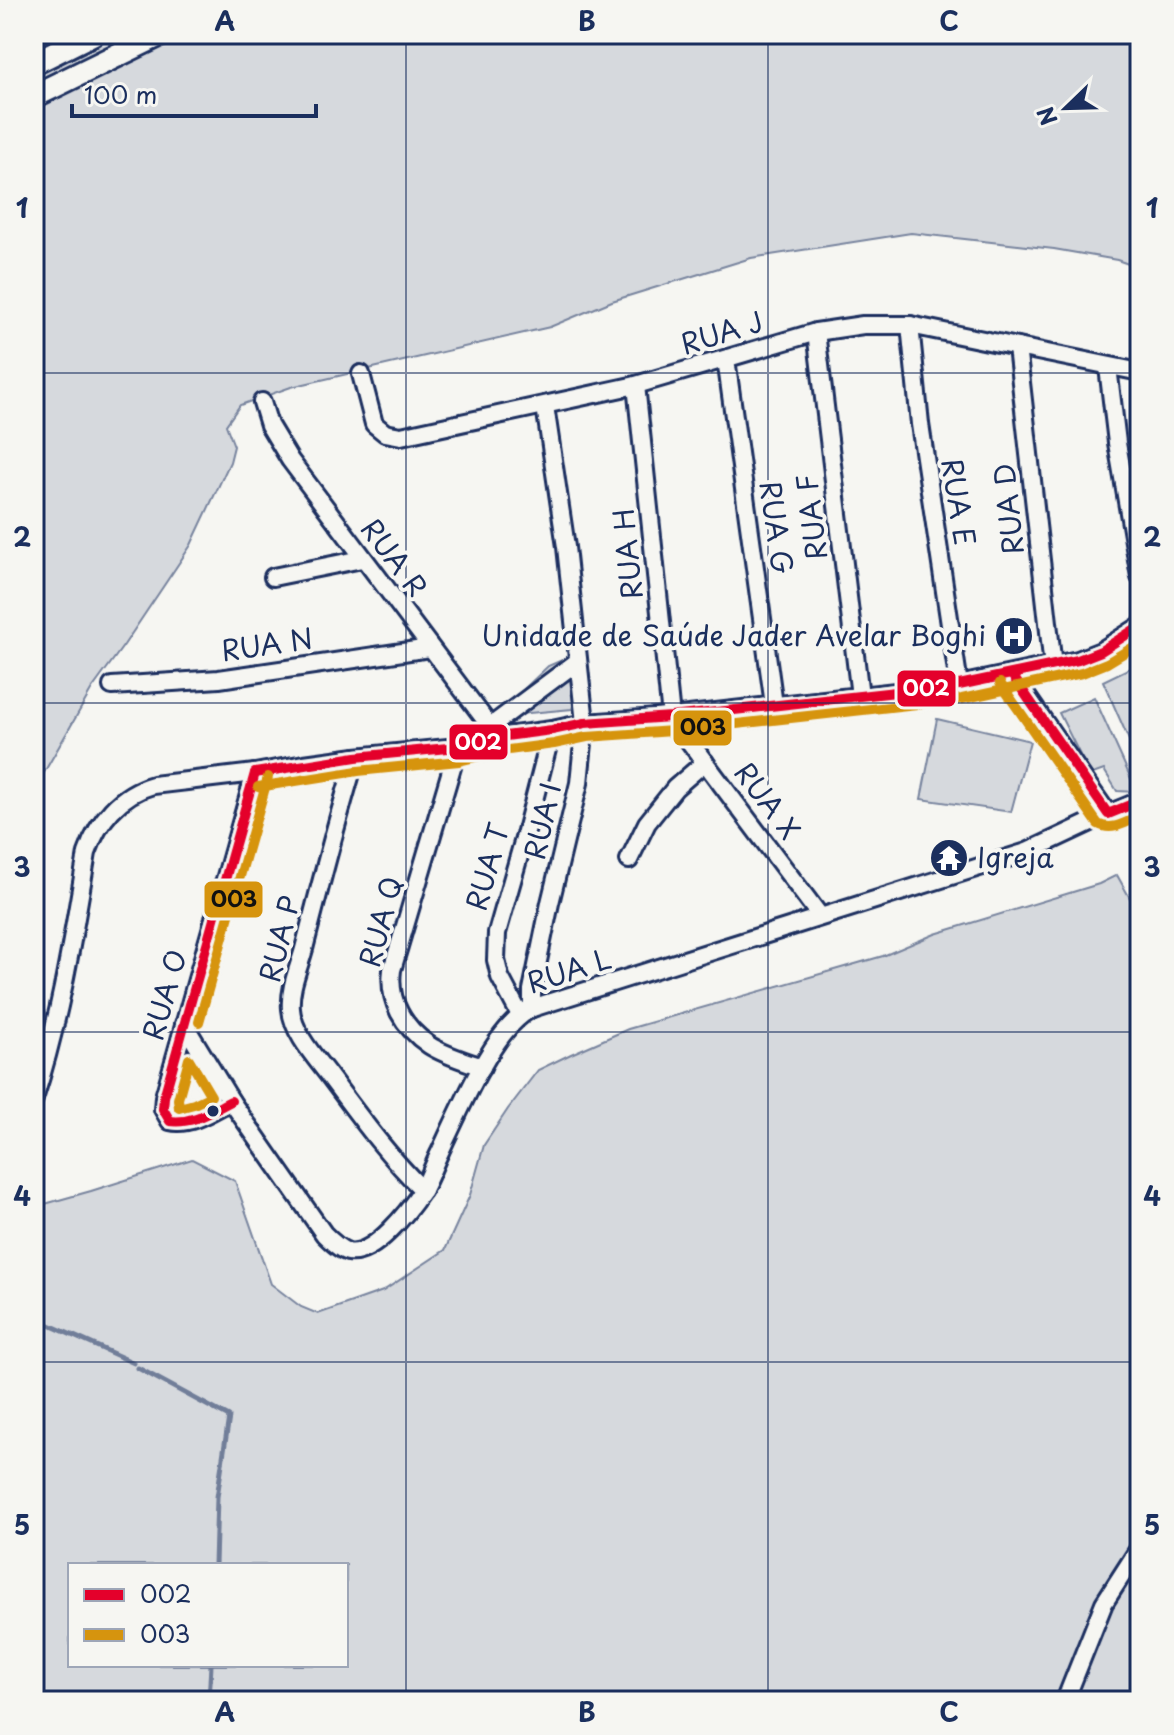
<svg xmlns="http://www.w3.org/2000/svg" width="1174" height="1735" font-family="'Playpen Sans',sans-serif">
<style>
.green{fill:#d6d9dd;stroke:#78849e;stroke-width:2;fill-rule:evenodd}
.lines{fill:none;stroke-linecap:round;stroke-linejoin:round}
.stream{stroke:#717e99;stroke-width:5}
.street-casing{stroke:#1b2f5e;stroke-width:22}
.secondary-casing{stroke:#1b2f5e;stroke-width:28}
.street{stroke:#f6f6f2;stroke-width:16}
.secondary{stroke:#f6f6f2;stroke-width:22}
.bus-1-casing{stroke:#f6f6f2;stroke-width:16}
.bus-2-casing{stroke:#f6f6f2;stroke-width:16}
.bus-1{stroke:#e4002b;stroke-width:10}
.bus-2{stroke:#d6940e;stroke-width:10}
.grid{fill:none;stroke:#1b2f5e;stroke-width:2;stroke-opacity:0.55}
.bus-dot{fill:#1b2f5e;stroke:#f6f6f2;stroke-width:3}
.labels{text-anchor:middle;stroke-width:8;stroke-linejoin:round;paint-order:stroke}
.street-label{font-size:28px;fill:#1b2f5e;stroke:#f6f6f2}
.poi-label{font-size:28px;fill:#1b2f5e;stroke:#f6f6f2;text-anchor:end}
.line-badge{stroke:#f6f6f2;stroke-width:3}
.badge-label{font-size:22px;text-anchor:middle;font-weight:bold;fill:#fff}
.pale-badge-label{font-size:22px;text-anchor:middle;font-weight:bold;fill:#111}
.neatline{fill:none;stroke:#1b2f5e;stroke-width:3}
.grid-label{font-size:26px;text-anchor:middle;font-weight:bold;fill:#1b2f5e}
</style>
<rect width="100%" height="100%" fill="#f6f6f2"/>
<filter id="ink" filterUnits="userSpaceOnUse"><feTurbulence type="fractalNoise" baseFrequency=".0125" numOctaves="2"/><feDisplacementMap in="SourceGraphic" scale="16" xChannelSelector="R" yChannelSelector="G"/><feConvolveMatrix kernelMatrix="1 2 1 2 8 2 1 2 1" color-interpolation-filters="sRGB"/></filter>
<g filter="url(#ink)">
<g class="green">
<polygon points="98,34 1140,34 1140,268 1117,260 1054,249 911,233 751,258 612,301 550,327 291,387 240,405 226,425 234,446 230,462 191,545 124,645 92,689 34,790 34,66"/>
<path d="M569 657C577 670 578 695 572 709L508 715 505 707 548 666Z"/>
<polygon points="1140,663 1140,765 1103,681"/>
<polygon points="1094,697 1137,792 1117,791 1104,770 1090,775 1059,713"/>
<polygon points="937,719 1030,741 1011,812 921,799"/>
<path d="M1117 875 1140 916V1045C1132 1068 1130 1078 1140 1101V1701H34V1207L91 1191 192 1159 235 1181 271 1284 301 1307 318 1314 383 1291 445 1250 470 1195 484 1145 508 1109 538 1070 571 1054 628 1029 883 956 935 934 1099 884ZM70 1565H346V1665H70Z"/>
</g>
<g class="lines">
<g class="stream">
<polyline points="34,1318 134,1363"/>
<polyline points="138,1368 229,1417 217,1497 215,1565"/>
<polyline points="209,1701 211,1665"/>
</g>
<defs>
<g id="street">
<polyline points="910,325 920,424 959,685"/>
<polyline points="816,332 860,696"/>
<polyline points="1017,347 1053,667"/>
<polyline points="726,359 774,705"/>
<polyline points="1108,367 1117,443 1140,577"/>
<polyline points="361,374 374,424 385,433 401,436 636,385 816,332 863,325 910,325 1140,372"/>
<polyline points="636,385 671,717 820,916"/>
<polyline points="262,402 269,425 290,460 498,737"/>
<polyline points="273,577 362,559"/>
<polyline points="1012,675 1108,814"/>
<polyline points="112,686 219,679 430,648"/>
<polyline points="491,726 578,661"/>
<path d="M458 747 392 970C388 1001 403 1027 429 1045 444 1055 465 1061 482 1067"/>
<path d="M356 757C337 819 321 882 305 945 300 966 289 987 291 1009 293 1034 316 1058 330 1077 359 1116 388 1156 423 1190"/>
<polyline points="629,860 647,823 675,788 705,762"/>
<polyline points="532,1008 532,990 550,903 579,783 585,723 566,547 545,406"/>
<polyline points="520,1015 500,977 496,960 497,933 525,835 552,730"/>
<path d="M184 1024 231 1101 324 1234C331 1241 339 1249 348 1252 374 1257 410 1209 422 1191 429 1179 434 1164 440 1152 453 1124 466 1095 481 1068 494 1045 509 1021 532 1008L1027 852 1108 814 1140 801"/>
<path d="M34 1099C60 1020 73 936 87 853 98 821 120 794 153 785L255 773 304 764 356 757 458 747 498 737 552 730 585 723 671 717 959 685 1078 660 1101 651 1140 626"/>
<path d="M231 1101C213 1110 191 1126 170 1121L163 1109 164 1097 255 773"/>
<polyline points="1065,1701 1104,1603 1140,1547"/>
</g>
<g id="secondary">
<polyline points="34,63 92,34"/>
<polyline points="34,96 161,34"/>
</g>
</defs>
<use href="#street" class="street-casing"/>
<use href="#secondary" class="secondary-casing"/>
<use href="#street" class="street"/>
<use href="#secondary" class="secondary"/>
<defs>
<g id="bus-1">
<polyline points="1012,675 1108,814 1140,801"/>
<polyline points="255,773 356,757 458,747 498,737 552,730 585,723 671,717 959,685 1078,660 1101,651 1140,626"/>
<path d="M231 1101C211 1111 193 1124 170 1121L163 1109 164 1097 255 773"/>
</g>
<g id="bus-2">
<path d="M1000 683 1098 824C1112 832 1127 822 1140 816"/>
<polyline points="258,787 358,771 459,761 501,751 554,744 587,737 673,731 962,699 1082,673 1107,663 1140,643"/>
<polyline points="199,1022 268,777"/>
<polygon points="189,1059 211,1096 194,1104 179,1108 178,1099"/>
</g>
</defs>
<use href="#bus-1" class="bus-1-casing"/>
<use href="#bus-2" class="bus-2-casing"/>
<use href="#bus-1" class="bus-1"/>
<use href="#bus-2" class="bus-2"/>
</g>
</g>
<path class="grid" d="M406 34V1701M768 34V1701M34 373H1140M34 703H1140M34 1032H1140M34 1362H1140"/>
<defs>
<symbol id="hospital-disc" viewBox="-11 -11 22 22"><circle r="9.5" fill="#1b2f5e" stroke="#f6f6f2"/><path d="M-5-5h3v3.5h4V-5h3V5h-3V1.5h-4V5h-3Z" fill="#fff"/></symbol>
<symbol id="temple-disc" viewBox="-11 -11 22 22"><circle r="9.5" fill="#1b2f5e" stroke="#f6f6f2"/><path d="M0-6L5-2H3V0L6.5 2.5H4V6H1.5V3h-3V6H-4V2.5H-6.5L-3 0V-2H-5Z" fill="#fff"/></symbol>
</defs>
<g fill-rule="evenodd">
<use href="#hospital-disc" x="992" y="614" width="44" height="44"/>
<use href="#temple-disc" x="927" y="836" width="44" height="44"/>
</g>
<circle class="bus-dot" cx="213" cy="1111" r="7"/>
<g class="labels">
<g class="street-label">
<text transform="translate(722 333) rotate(-17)" y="10">RUA J</text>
<text transform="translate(958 502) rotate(81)" y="10">RUA E</text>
<text transform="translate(1009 509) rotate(-96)" y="10">RUA D</text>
<text transform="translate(812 517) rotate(-97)" y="10">RUA F</text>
<text transform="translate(776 528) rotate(82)" y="10">RUA G</text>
<text transform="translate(628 554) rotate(-96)" y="10">RUA H</text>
<text transform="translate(394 558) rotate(53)" y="10">RUA R</text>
<text transform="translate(267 645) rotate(-8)" y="10">RUA N</text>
<text transform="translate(767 801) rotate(53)" y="10">RUA X</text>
<text transform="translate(543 821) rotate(-77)" y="10">RUA I</text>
<text transform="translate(488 867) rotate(-74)" y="10">RUA T</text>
<text transform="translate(381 922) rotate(-75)" y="10">RUA Q</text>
<text transform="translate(280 939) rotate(-76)" y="10">RUA P</text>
<text transform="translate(569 971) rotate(-18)" y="10">RUA L</text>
<text transform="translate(165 995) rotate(-74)" y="10">RUA O</text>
</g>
<g class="poi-label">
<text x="986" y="646">Unidade de Saúde Jader Avelar Boghi</text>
<text x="977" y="868" text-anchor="start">Igreja</text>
</g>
</g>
<g class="line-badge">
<rect x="896" y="669" width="61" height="39" rx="8" fill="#e4002b"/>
<rect x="672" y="709" width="61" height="38" rx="8" fill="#d6940e"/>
<rect x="448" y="723" width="61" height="38" rx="8" fill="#e4002b"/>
<rect x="203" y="880" width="61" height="39" rx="8" fill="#d6940e"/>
</g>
<g class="badge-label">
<text x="926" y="696">002</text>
<text x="478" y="750">002</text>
</g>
<g class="pale-badge-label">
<text x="703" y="735">003</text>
<text x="234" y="907">003</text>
</g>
<rect width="1174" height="1735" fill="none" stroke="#f6f6f2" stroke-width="88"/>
<rect x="68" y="1563" width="280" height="104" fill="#f6f6f2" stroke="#9ea6b7" stroke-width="2"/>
<rect x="84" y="1589" width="40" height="12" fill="#e4002b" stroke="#9ea6b7" stroke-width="2"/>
<text x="140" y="1603" font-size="24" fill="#1b2f5e">002</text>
<rect x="84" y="1629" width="40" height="12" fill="#d6940e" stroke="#9ea6b7" stroke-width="2"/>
<text x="140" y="1643" font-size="24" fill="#1b2f5e">003</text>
<g transform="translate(1066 108) rotate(247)" stroke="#f6f6f2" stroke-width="6" paint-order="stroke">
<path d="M0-6L14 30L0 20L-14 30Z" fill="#1b2f5e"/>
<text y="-12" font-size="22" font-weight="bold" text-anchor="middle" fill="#1b2f5e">N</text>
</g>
<path d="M72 104v12h244v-12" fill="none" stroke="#1b2f5e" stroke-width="4"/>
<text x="84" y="104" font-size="24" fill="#1b2f5e" stroke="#f6f6f2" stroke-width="6" paint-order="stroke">100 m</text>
<rect x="44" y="44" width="1086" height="1647" class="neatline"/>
<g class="grid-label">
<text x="225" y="31">A</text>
<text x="587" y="31">B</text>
<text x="949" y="31">C</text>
<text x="22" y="218">1</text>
<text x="1152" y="218">1</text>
<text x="22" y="547">2</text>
<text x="1152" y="547">2</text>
<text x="22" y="877">3</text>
<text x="1152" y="877">3</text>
<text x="22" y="1206">4</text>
<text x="1152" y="1206">4</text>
<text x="22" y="1535">5</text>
<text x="1152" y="1535">5</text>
<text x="225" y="1722">A</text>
<text x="587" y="1722">B</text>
<text x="949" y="1722">C</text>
</g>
</svg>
